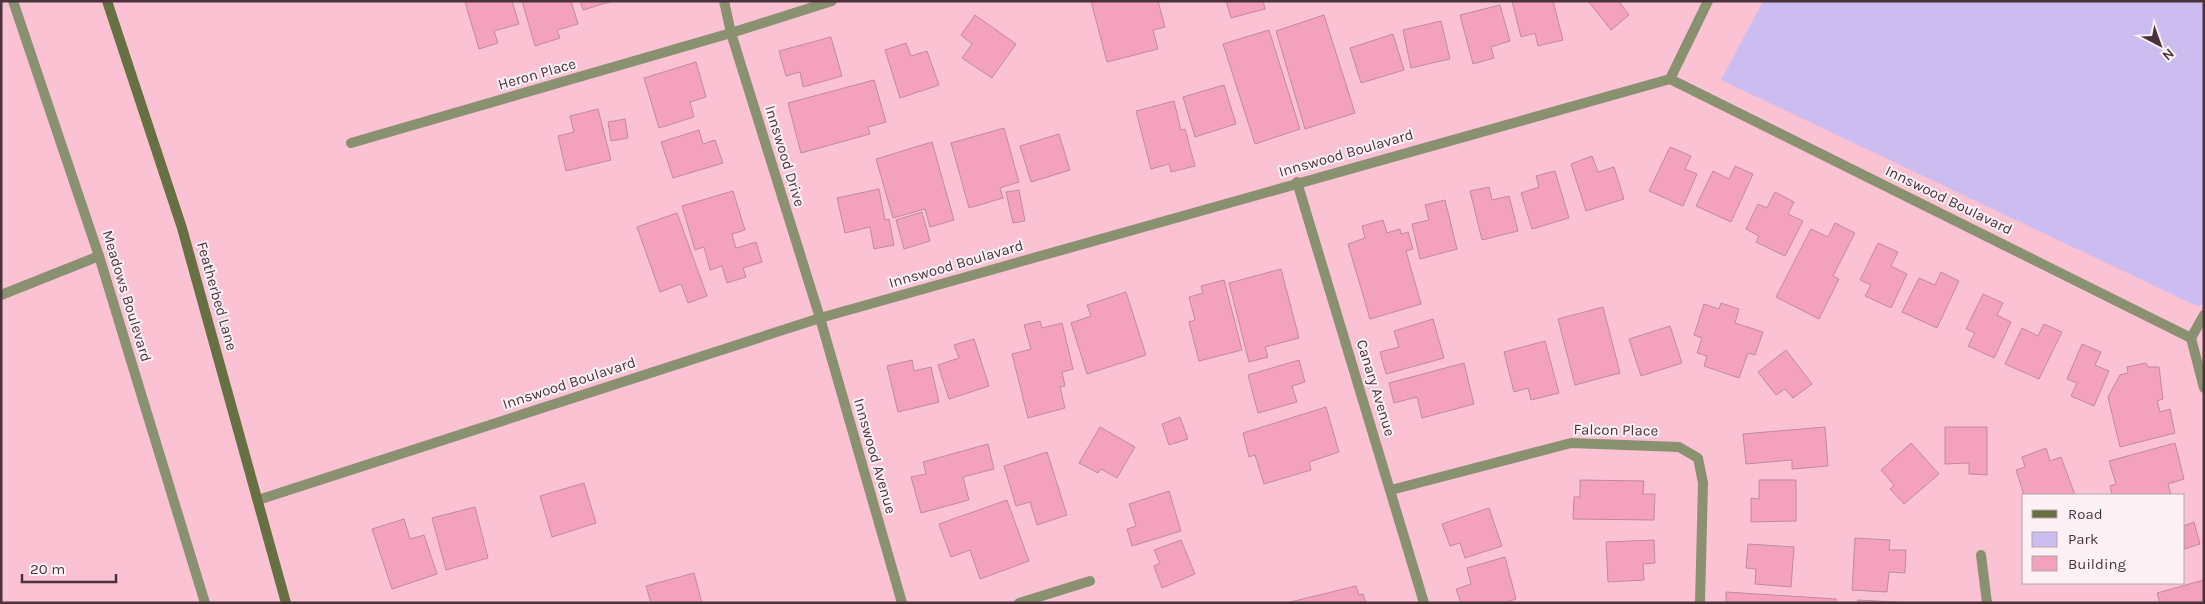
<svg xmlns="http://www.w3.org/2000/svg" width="2205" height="604" font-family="Karla,sans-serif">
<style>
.green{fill:#cbbdf0}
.building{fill:#f3a1bd;stroke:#c18b9d}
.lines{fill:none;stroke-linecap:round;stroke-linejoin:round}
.street{stroke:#8a9171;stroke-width:10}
.secondary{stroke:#677040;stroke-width:10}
.labels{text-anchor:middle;stroke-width:4;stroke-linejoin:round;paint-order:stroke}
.street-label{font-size:15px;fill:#4a333b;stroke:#fdf1f5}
</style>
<rect width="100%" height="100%" fill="#fbc2d4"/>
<polygon class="green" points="1763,1 2204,1 2204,299 2199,307 1721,80"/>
<g class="building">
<polygon points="469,1 512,1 519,24 494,31 498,43 479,49 465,2"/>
<polygon points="522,1 571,1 578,24 557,30 560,38 535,46"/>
<polygon points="580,1 613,1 583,10"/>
<polygon points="1091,1 1158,1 1165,27 1153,30 1158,49 1107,62"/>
<polygon points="1226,1 1263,1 1265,9 1231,18"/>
<polygon points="1512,1 1553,1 1563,40 1538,46 1535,33 1521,37"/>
<polygon points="1588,1 1623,1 1620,3 1629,15 1611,30"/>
<polygon points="1500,5 1510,41 1491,47 1494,58 1473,64 1460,15"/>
<polygon points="975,15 1016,44 992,78 962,58 972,44 961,35"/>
<polygon points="1324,15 1355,113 1305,129 1276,31"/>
<polygon points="1441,21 1450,59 1411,68 1403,30"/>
<polygon points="1269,30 1300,129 1255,144 1223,44"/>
<polygon points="1393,34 1404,70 1361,83 1350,48"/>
<polygon points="831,37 842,76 803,87 800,72 786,76 779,51"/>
<polygon points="906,43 911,56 927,51 939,85 900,98 885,50"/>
<polygon points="696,62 706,97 690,102 694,117 659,128 644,78"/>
<polygon points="874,80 886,122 868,127 870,134 801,153 788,103"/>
<polygon points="1224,85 1236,124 1195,137 1183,97"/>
<polygon points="1174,101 1181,130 1185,129 1195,166 1171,172 1169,164 1151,169 1136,111"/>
<polygon points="598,109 611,160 566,171 558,136 574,132 570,116"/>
<polygon points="625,119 628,138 611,141 608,122"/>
<polygon points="1004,128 1019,182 1000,188 1003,198 969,208 951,143"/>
<polygon points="699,130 703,144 715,140 723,163 673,178 661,142"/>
<polygon points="1059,134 1070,170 1031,182 1020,146"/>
<polygon points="932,142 954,220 930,227 925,209 893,218 876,159"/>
<polygon points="1670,147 1691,156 1685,169 1697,174 1683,206 1649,191"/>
<polygon points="1592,156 1598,172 1614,167 1624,199 1586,211 1571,164"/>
<polygon points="1735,166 1753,174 1731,222 1696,206 1713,171 1729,179"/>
<polygon points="1555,171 1569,218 1532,229 1521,193 1539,187 1536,176"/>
<polygon points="1489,187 1492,200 1509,196 1518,231 1482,240 1470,191"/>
<polygon points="879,189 885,220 889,219 894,245 874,249 870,227 845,233 837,198"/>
<polygon points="1019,190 1025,221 1013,223 1006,192"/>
<polygon points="733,191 745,230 732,234 736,248 756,242 762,262 743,268 746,277 727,283 722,266 710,270 704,247 695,250 682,206"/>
<polygon points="1775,192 1794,202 1788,214 1803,221 1785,256 1756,242 1759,236 1746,229 1758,204 1767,208"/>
<polygon points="1445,200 1457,249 1420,259 1412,224 1429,220 1425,205"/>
<polygon points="922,212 930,241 904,249 896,220"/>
<polygon points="677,213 707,296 688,303 681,284 660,292 637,227"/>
<polygon points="1383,220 1387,233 1400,229 1401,234 1408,232 1413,249 1406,251 1421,304 1370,319 1348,244 1365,238 1362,226"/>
<polygon points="1835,223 1855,233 1833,276 1839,279 1819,319 1776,297 1811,229 1828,237"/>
<polygon points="1878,243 1898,252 1891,266 1907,274 1891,308 1865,296 1871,285 1860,280"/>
<polygon points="1281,269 1299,338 1265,347 1268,357 1249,362 1229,283"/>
<polygon points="1941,272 1959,281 1937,328 1902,312 1919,278 1935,285"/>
<polygon points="1224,280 1242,350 1199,361 1189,322 1195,320 1189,297 1203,293 1201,286"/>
<polygon points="1126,292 1146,355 1087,374 1071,323 1091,316 1087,305"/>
<polygon points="1983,294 2003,303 1997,315 2011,322 1994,358 1968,346 1975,333 1966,329"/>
<polygon points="1721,303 1739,309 1735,323 1763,332 1755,355 1748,353 1739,378 1704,366 1707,356 1697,353 1702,338 1694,335 1704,304 1719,309"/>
<polygon points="1603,307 1620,373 1575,385 1558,319"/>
<polygon points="1433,319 1444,358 1386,374 1380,352 1399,347 1394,331"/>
<polygon points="1040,321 1042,328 1062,323 1073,369 1062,372 1065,386 1060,387 1065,408 1028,418 1012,354 1031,349 1024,325"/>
<polygon points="2044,324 2062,332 2039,379 2005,364 2022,328 2038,336"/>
<polygon points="1670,326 1682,363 1641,376 1629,339"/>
<polygon points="974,339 989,386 949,399 938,365 959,358 954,345"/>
<polygon points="1545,341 1559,393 1531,400 1528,388 1514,392 1504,352"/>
<polygon points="2082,344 2101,352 2095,365 2109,371 2094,406 2071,396 2077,383 2067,379"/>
<polygon points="1786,350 1812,384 1793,398 1785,389 1776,395 1758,372"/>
<polygon points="912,360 914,371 931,367 939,402 898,412 887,366"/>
<polygon points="1299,360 1305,382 1292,386 1297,402 1258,413 1248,375"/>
<polygon points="1464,363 1474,404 1422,418 1417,397 1394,403 1389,383"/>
<polygon points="2146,363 2148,367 2159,367 2163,399 2157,401 2160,412 2170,409 2175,433 2120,447 2108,397 2120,375 2128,373 2127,367"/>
<polygon points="1326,407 1339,452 1309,462 1311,470 1264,484 1255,455 1249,457 1243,433"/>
<polygon points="1180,417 1188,439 1169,445 1162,424"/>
<polygon points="1100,427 1135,447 1117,478 1101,469 1098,473 1079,463"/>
<polygon points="1825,427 1828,466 1792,469 1792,460 1746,464 1743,434"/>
<polygon points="1945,427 1987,427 1987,475 1969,474 1969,463 1945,464"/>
<polygon points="1911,443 1939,474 1904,504 1890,489 1894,485 1881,470"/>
<polygon points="2175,443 2184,479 2168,484 2171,495 2112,495 2110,486 2116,484 2109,461"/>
<polygon points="988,444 994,469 963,477 969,500 921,513 911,477 926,474 923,462"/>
<polygon points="2046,448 2050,461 2061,457 2075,495 2024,495 2016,470 2025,467 2022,457"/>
<polygon points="1047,452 1067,515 1037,525 1030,502 1016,506 1004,466"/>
<polygon points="1580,480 1644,481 1643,494 1655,494 1654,520 1573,519 1574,497 1580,497"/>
<polygon points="1759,480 1796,480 1796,521 1751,522 1751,498 1759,499"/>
<polygon points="584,483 596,523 552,537 540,496"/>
<polygon points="1169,491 1181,531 1132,546 1127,529 1136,526 1129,504"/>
<polygon points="1007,500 1029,561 980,579 970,550 951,557 939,524"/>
<polygon points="475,507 488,558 446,570 432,518"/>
<polygon points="1489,508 1502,546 1465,558 1460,543 1450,546 1442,524"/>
<polygon points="404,519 410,539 424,535 437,574 392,589 372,529"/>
<polygon points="2194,522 2200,544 2184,549 2184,526"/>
<polygon points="1855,538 1890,540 1889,550 1906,550 1905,573 1889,572 1887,592 1852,590"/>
<polygon points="1181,540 1195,574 1162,588 1154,566 1160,563 1154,550"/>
<polygon points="1654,540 1655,563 1643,564 1644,580 1608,582 1606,542"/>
<polygon points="1748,544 1794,547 1791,587 1755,584 1756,569 1746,568"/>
<polygon points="1505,557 1516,599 1503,603 1461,603 1456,589 1471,584 1467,568"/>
<polygon points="694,573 702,603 651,603 646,586"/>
<polygon points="2204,580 2204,603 2160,603 2157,593"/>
<polygon points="1356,586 1359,595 1363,594 1366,603 1286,603"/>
<polygon points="1726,592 1836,599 1836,603 1726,603"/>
<polygon points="1858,600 1911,603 1858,603"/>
</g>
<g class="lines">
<g class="street">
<polyline points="13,1 99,256 205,603"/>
<polyline points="724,1 731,33 820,318 902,603"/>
<polyline points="1670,79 1708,1"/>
<polyline points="351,143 731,33 832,1"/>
<polyline points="1297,182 1424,603"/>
<polyline points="1,295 99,256"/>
<polyline points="2191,338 2204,388"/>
<polyline points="2191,338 2204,315"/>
<polyline points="1391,490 1571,443 1679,447 1698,458 1703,483 1700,603"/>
<polyline points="258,500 820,318 1670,79 2191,338"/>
<polyline points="1981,555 1987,603"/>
<polyline points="1019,603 1090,581"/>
</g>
<polyline class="secondary" points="107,1 182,228 286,603"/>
</g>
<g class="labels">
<g class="street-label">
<text transform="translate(537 74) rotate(-16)" y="5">Heron Place</text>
<text transform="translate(1346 153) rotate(-16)" y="5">Innswood Boulavard</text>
<text transform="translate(785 156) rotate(73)" y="5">Innswood Drive</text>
<text transform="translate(1949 200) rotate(26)" y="5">Innswood Boulavard</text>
<text transform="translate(956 264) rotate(-16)" y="5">Innswood Boulavard</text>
<text transform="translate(127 296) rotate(73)" y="5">Meadows Boulevard</text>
<text transform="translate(217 296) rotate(74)" y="5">Featherbed Lane</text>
<text transform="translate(569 383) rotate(-18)" y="5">Innswood Boulavard</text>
<text transform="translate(1376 388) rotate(73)" y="5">Canary Avenue</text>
<text transform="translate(1616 430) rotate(1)" y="5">Falcon Place</text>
<text transform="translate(875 456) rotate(74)" y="5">Innswood Avenue</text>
</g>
</g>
<rect width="2205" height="604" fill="none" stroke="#4a333b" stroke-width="5"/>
<rect x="2022" y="494" width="162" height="90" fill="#fdf1f5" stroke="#b5a5ab"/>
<rect x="2032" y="510" width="25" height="8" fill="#677040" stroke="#b5a5ab"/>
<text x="2068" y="519" font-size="15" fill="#4a333b">Road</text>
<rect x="2032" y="532" width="25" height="15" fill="#cbbdf0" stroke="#b5a5ab"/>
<text x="2068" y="544" font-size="15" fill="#4a333b">Park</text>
<rect x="2032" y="556" width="25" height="15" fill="#f3a1bd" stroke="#b5a5ab"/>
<text x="2068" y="569" font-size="15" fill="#4a333b">Building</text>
<g transform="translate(2160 45) rotate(139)" stroke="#fdf1f5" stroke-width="4" paint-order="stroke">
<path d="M0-4L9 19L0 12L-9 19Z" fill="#4a333b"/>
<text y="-8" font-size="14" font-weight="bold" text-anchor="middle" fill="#4a333b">N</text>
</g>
<path d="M22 574v8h94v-8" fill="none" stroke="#4a333b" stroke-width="2.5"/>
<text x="30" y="574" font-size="15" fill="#4a333b" stroke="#fdf1f5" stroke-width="4" paint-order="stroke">20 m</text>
</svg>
